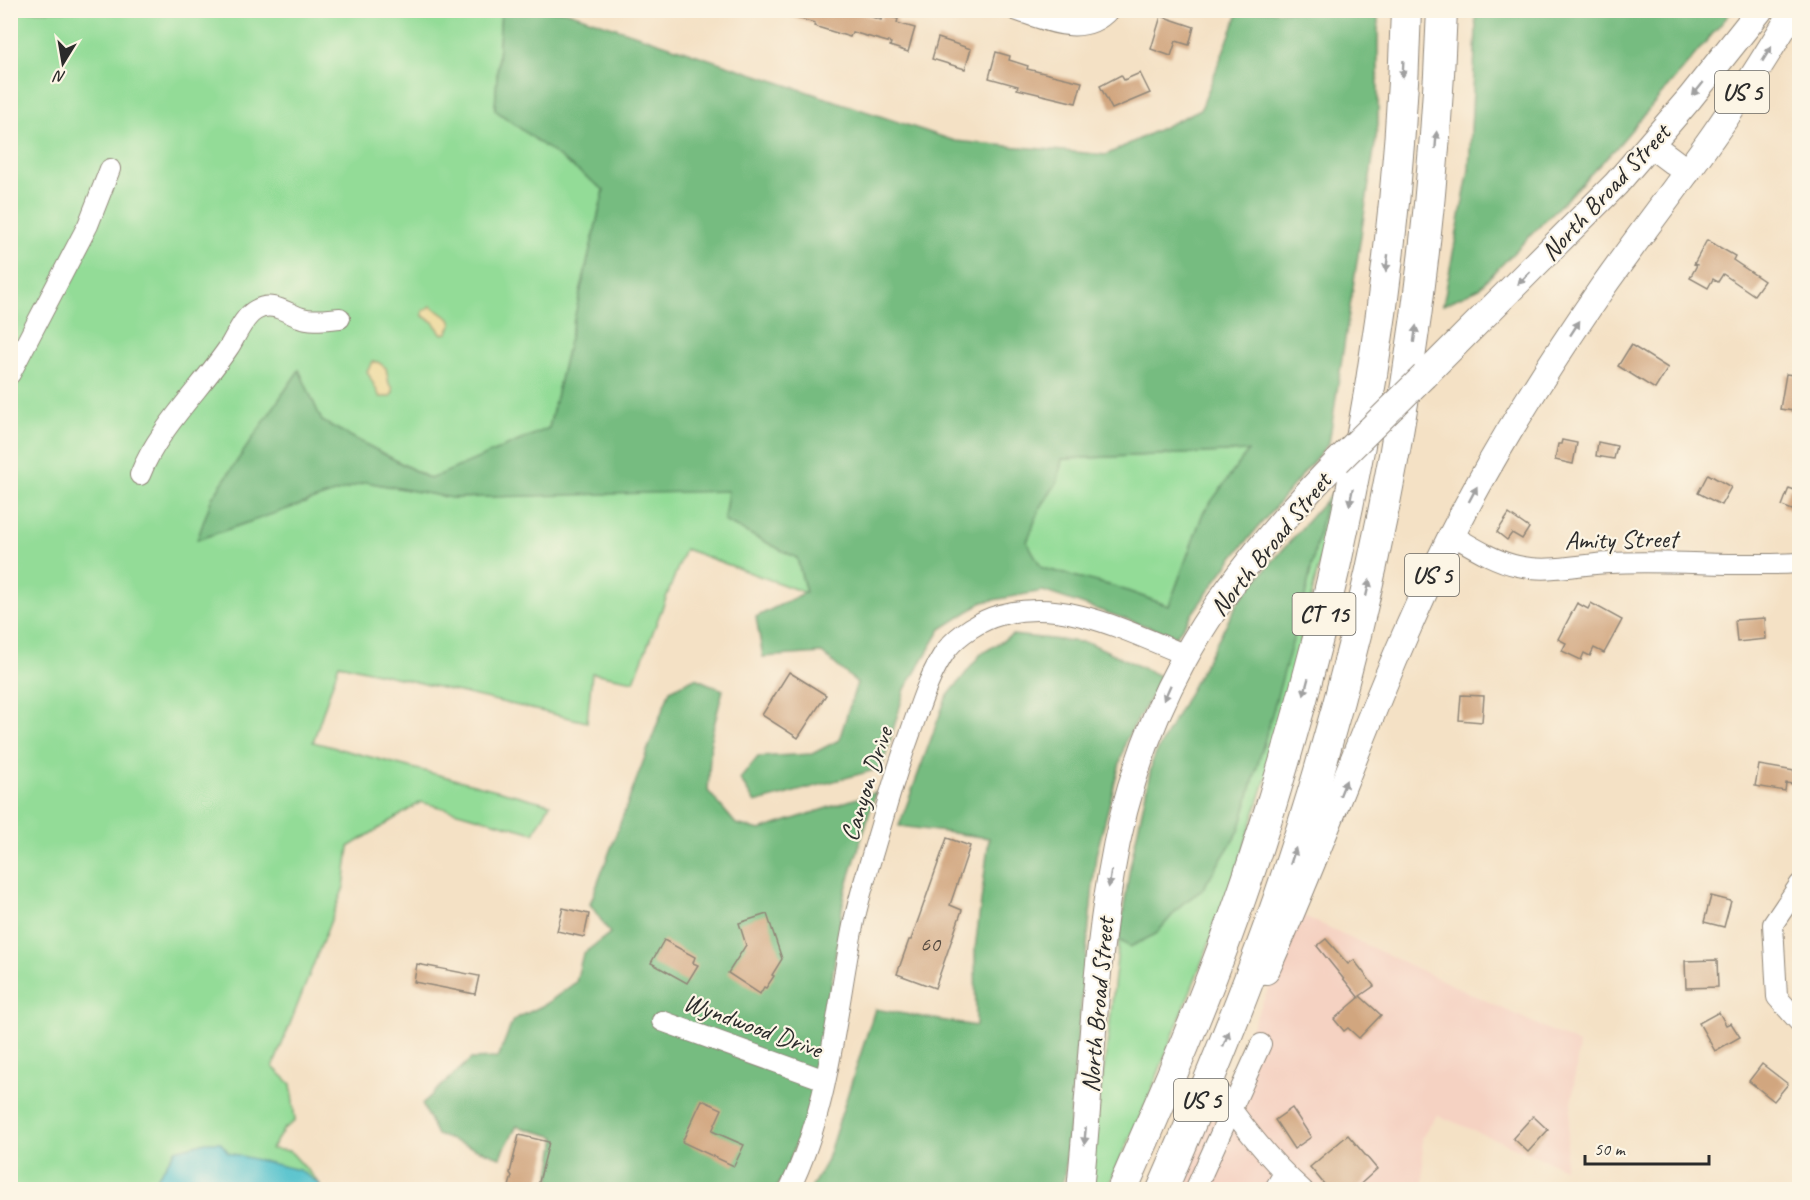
<svg xmlns="http://www.w3.org/2000/svg" width="1810" height="1200" font-family="Caveat,sans-serif">
<style>
.built{fill:#f5d2c2}
.green{fill:#93dc97;stroke:#5f8461;stroke-width:1.5}
.forest{fill:#76bc80;stroke:#507456;stroke-width:1.5;fill-rule:evenodd}
.sand{fill:#eeda9e;stroke:#8c8264;stroke-width:1.5}
.water{fill:#55c2cd;stroke:#40767c;stroke-width:1.5}
.building{fill:#d1a67f}
.lines{fill:none;stroke-linecap:round;stroke-linejoin:round}
.minor-casing{stroke:#908678;stroke-width:22}
.major-casing{stroke:#908678;stroke-width:28}
.highway-casing{stroke:#908678;stroke-width:32}
.minor{stroke:#fff;stroke-width:20}
.major{stroke:#fff;stroke-width:26}
.highway{stroke:#fff;stroke-width:30}
.major-bridge-casing{stroke:#908678;stroke-width:28;stroke-linecap:butt}
.major-bridge{stroke:#fff;stroke-width:26}
.oneway{fill:#a0a0a0}
.labels{text-anchor:middle;stroke-width:4.5;stroke-linejoin:round;paint-order:stroke}
.number-label{font-size:22px;fill:#544a40}
.shield{fill:#fcf5e5;stroke:#6a6863;stroke-width:1.5}
.shield-label{font-size:24px;font-weight:bold;fill:#2b2b2b}
.street-label{font-size:26px;fill:#2b2b2b;stroke:#fcf5e5}
</style>
<rect width="100%" height="100%" fill="#fcf5e5"/>
<filter id="ink" filterUnits="userSpaceOnUse"><feTurbulence type="fractalNoise" baseFrequency=".0167" numOctaves="2"/><feDisplacementMap in="SourceGraphic" scale="12" xChannelSelector="R" yChannelSelector="G"/><feConvolveMatrix kernelMatrix="1 2 1 2 8 2 1 2 1" color-interpolation-filters="sRGB"/></filter>
<filter id="wash" filterUnits="userSpaceOnUse"><feTurbulence type="fractalNoise" baseFrequency=".008" numOctaves="4" result="noise"/><feDisplacementMap in="SourceGraphic" scale="24" xChannelSelector="R" yChannelSelector="G"/><feGaussianBlur stdDeviation="1.35" result="paint"/><feColorMatrix in="noise" values="0 0 0 0 0 0 0 0 0 0 0 0 0 0 0 0 0 1.4 0 .05"/><feComposite in="paint" operator="in"/></filter>
<g filter="url(#wash)">
<rect width="100%" height="100%" fill="#f4e1c5"/>
<polygon class="built" points="1302,915 1579,1044 1564,1168 1437,1115 1422,1138 1424,1189 1178,1190"/>
<g class="green">
<polygon points="10,11 501,11 495,110 604,190 549,428 431,479 322,421 299,370 212,498 198,539 366,482 452,498 728,490 724,521 797,558 806,593 685,549 634,681 592,673 587,722 339,664 313,742 550,804 534,833 421,802 349,847 344,887 273,1067 291,1084 295,1121 284,1129 271,1149 290,1151 320,1184 319,1189 11,1189"/>
<polygon points="1249,451 1203,513 1169,606 1116,587 1042,568 1027,542 1039,510 1058,481 1061,459"/>
<polygon points="1336,492 1276,747 1229,893 1148,1099 1107,1189 1087,1190 1109,1031 1119,940 1130,947 1156,934 1182,904 1202,890 1304,601 1326,500"/>
</g>
<g class="forest">
<path d="M501 11H565L955 141 1106 155 1201 109 1239 11H1378V125L1329 443 1233 557 1176 636 1043 591 983 602 941 629 905 689 882 768 755 803 740 779 758 757 812 754 839 740 857 683 822 653 763 657 756 617 806 592 797 558 724 521 728 491 452 498 366 482 197 540 212 498 299 370 322 421 430 479 549 428 604 190 495 110ZM1248 451 1203 513 1169 606 1116 587 1042 568 1027 542 1039 510 1058 481 1062 459Z"/>
<polygon points="1475,11 1732,11 1616,148 1478,289 1443,305 1469,170 1476,31"/>
<polygon points="1326,500 1304,601 1239,831 1202,890 1182,904 1156,934 1130,947 1119,940 1130,867 1153,759 1240,599"/>
<polygon points="1012,635 1090,643 1162,677 1126,740 1096,855 1064,1178 1059,1189 810,1190 826,1162 875,1009 976,1026 975,949 989,838 899,826 946,698 981,654"/>
<polygon points="695,678 723,690 711,737 708,791 736,824 760,830 876,792 844,895 817,1085 786,1172 776,1189 548,1189 556,1137 517,1126 500,1157 437,1135 422,1104 471,1059 498,1058 513,1020 546,1004 576,982 583,954 610,933 590,904 670,690"/>
</g>
<g class="sand">
<polygon points="431,306 450,319 452,324 447,333 442,334 433,322 423,316 423,311"/>
<polygon points="373,362 378,362 386,368 389,384 393,388 393,393 389,397 380,397 367,371"/>
</g>
<polygon class="water" points="206,1142 220,1142 229,1153 299,1170 320,1184 319,1189 150,1189 175,1150"/>
<g id="blocks">
<g class="building">
<polygon points="786,10 850,10 881,20 882,15 898,19 897,23 915,28 908,52 890,46 891,43 852,32 850,37 814,26 815,23 785,15"/>
<polygon points="1161,16 1194,27 1189,45 1176,41 1171,56 1151,49"/>
<polygon points="938,38 971,49 965,69 932,59"/>
<polygon points="996,52 1010,56 1009,60 1028,66 1027,69 1082,82 1076,103 1017,89 1018,86 989,78"/>
<polygon points="1140,73 1150,93 1112,109 1100,86 1121,75 1124,80"/>
<polygon points="1707,240 1735,256 1733,260 1764,281 1754,295 1723,274 1718,282 1713,279 1708,288 1690,278 1697,265 1694,264"/>
<polygon points="1631,345 1668,368 1655,389 1618,366"/>
<polygon points="1786,374 1800,376 1800,412 1780,409"/>
<polygon points="1562,440 1577,443 1573,464 1555,460 1558,444 1561,444"/>
<polygon points="1598,442 1617,446 1614,459 1596,456"/>
<polygon points="1708,474 1731,487 1721,505 1698,493"/>
<polygon points="1789,488 1800,492 1800,513 1782,506"/>
<polygon points="1509,514 1529,528 1522,539 1512,533 1507,540 1497,532"/>
<polygon points="1577,603 1588,609 1591,603 1622,620 1604,653 1594,648 1590,656 1584,653 1581,660 1562,651 1566,643 1558,639"/>
<polygon points="1765,618 1766,639 1737,642 1735,620"/>
<polygon points="789,672 826,695 798,738 762,715"/>
<polygon points="1461,695 1484,696 1482,722 1459,720"/>
<polygon points="1759,765 1800,772 1800,785 1786,783 1785,791 1755,786"/>
<polygon points="947,838 970,846 950,905 962,910 935,988 897,974 909,940 911,940"/>
<polygon points="1711,896 1731,901 1724,927 1704,922"/>
<polygon points="563,908 589,914 584,937 557,931"/>
<polygon points="767,914 782,959 772,975 774,976 766,988 764,987 760,994 728,973 746,945 739,923"/>
<polygon points="1326,939 1348,964 1354,960 1374,986 1360,996 1381,1015 1359,1038 1348,1028 1344,1031 1334,1019 1359,998 1317,946"/>
<polygon points="664,940 695,957 693,963 698,965 687,983 651,963"/>
<polygon points="1717,960 1718,987 1686,988 1685,961"/>
<polygon points="417,964 479,976 475,994 414,982"/>
<polygon points="1719,1012 1726,1025 1731,1023 1740,1037 1715,1051 1699,1023"/>
<polygon points="1762,1064 1788,1084 1774,1101 1749,1081"/>
<polygon points="702,1100 722,1109 712,1131 744,1145 734,1166 682,1142"/>
<polygon points="1292,1108 1311,1137 1294,1149 1275,1120"/>
<polygon points="1533,1116 1548,1130 1528,1152 1513,1138"/>
<polygon points="519,1135 549,1142 537,1190 508,1190 512,1176 510,1173"/>
<polygon points="1348,1135 1377,1169 1354,1190 1329,1190 1310,1167"/>
</g>
</g>
</g>
<g filter="url(#ink)">
<use href="#blocks" fill-opacity="0" stroke="#908678" stroke-width="1.5"/>
<g class="lines">
<defs>
<g id="minor">
<path d="M1015 10C1046 20 1083 39 1109 10"/>
<polyline points="10,374 88,225 110,169"/>
<path d="M140 475C157 430 202 387 229 347 236 336 244 316 256 310 272 301 285 312 299 317 312 322 327 319 340 318"/>
<path d="M1452 535C1473 547 1494 561 1518 566 1548 573 1581 564 1610 563 1673 560 1736 567 1800 563"/>
<polyline points="1800,884 1773,924 1777,997 1800,1023"/>
<polyline points="662,1021 825,1080"/>
<path d="M1210 1079C1236 1117 1268 1160 1303 1190"/>
<path d="M789 1190C829 1109 835 1019 852 931 858 898 869 867 878 835 887 805 895 775 906 745 918 713 927 677 947 649 959 634 981 620 1000 615 1064 597 1128 632 1186 655"/>
<polyline points="1195,1190 1261,1044"/>
<polyline points="1274,1190 1284,1173"/>
</g>
<g id="major">
<polyline points="1651,145 1687,172"/>
<polyline points="1424,376 1616,184 1690,98 1760,10"/>
<path d="M1266 971C1338 812 1391 643 1476 489 1514 420 1557 353 1602 288 1638 237 1677 187 1713 136 1742 95 1768 53 1794 10"/>
<path d="M1080 1190C1091 1085 1093 978 1111 874 1123 801 1147 727 1183 661 1223 587 1279 521 1338 461"/>
</g>
<g id="highway">
<path d="M1122 1190C1170 1081 1217 972 1254 859 1344 585 1398 299 1406 10"/>
<path d="M1162 1190C1204 1094 1244 998 1278 900 1377 612 1431 314 1442 10"/>
</g>
</defs>
<use href="#minor" class="minor-casing"/>
<use href="#major" class="major-casing"/>
<use href="#highway" class="highway-casing"/>
<use href="#minor" class="minor"/>
<use href="#major" class="major"/>
<use href="#highway" class="highway"/>
<defs>
<polyline id="major-bridge" points="1338,461 1424,376"/>
</defs>
<use href="#major-bridge" class="major-bridge-casing"/>
<use href="#major-bridge" class="major-bridge"/>
</g>
<defs><path id="oneway-solid" d="M-6-.8H1V-3.2L6.5 0L1 3.2V.8H-6Z" transform="scale(1.5)"/></defs>
<g class="oneway">
<use href="#oneway-solid" transform="translate(1767 54) rotate(-58)"/>
<use href="#oneway-solid" transform="translate(1403 69) rotate(93)"/>
<use href="#oneway-solid" transform="translate(1698 89) rotate(129)"/>
<use href="#oneway-solid" transform="translate(1436 140) rotate(-86)"/>
<use href="#oneway-solid" transform="translate(1387 263) rotate(97)"/>
<use href="#oneway-solid" transform="translate(1524 278) rotate(135)"/>
<use href="#oneway-solid" transform="translate(1575 328) rotate(-57)"/>
<use href="#oneway-solid" transform="translate(1415 334) rotate(-82)"/>
<use href="#oneway-solid" transform="translate(1473 494) rotate(-62)"/>
<use href="#oneway-solid" transform="translate(1351 497) rotate(101)"/>
<use href="#oneway-solid" transform="translate(1368 588) rotate(-77)"/>
<use href="#oneway-solid" transform="translate(1306 687) rotate(105)"/>
<use href="#oneway-solid" transform="translate(1167 693) rotate(114)"/>
<use href="#oneway-solid" transform="translate(1343 788) rotate(-68)"/>
<use href="#oneway-solid" transform="translate(1293 856) rotate(-72)"/>
<use href="#oneway-solid" transform="translate(1110 879) rotate(99)"/>
<use href="#oneway-solid" transform="translate(1226 1039) rotate(-68)"/>
<use href="#oneway-solid" transform="translate(1085 1136) rotate(95)"/>
</g>
</g>
<g class="labels">
<g class="number-label">
<text x="930" y="951">60</text>
</g>
<g class="shield">
<rect x="1715" y="71" width="54" height="42" rx="4.5"/>
<rect x="1405" y="554" width="54" height="42" rx="4.5"/>
<rect x="1292.5" y="593" width="63" height="42" rx="4.5"/>
<rect x="1174" y="1079" width="54" height="42" rx="4.5"/>
</g>
<g class="shield-label">
<text x="1742" y="100">US 5</text>
<text x="1432" y="583">US 5</text>
<text x="1324" y="622">CT 15</text>
<text x="1201" y="1108">US 5</text>
</g>
<g class="street-label">
<text transform="translate(1605 192) rotate(-47)" y="9">North Broad Street</text>
<text transform="translate(1621 539) rotate(-1)" y="9">Amity Street</text>
<text transform="translate(1270 544) rotate(-51)" y="9">North Broad Street</text>
<text transform="translate(866 784) rotate(-72)" y="9">Canyon Drive</text>
<text transform="translate(1097 1005) rotate(-85)" y="9">North Broad Street</text>
<text transform="translate(753 1025) rotate(20)" y="9">Wyndwood Drive</text>
</g>
</g>
<rect width="1810" height="1200" fill="none" stroke="#fcf5e5" stroke-width="36"/>
<g transform="translate(63 63) rotate(191)" stroke="#fcf5e5" stroke-width="4.5" paint-order="stroke">
<path d="M0-4.5L10 22L0 15L-10 22Z" fill="#2b2b2b"/>
<text y="-9" font-size="16" font-weight="bold" text-anchor="middle" fill="#2b2b2b">N</text>
</g>
<path d="M1585 1155v9h124v-9" fill="none" stroke="#2b2b2b" stroke-width="3"/>
<text x="1594" y="1155" font-size="18" fill="#2b2b2b" stroke="#fcf5e5" stroke-width="4.5" paint-order="stroke">50 m</text>
</svg>
